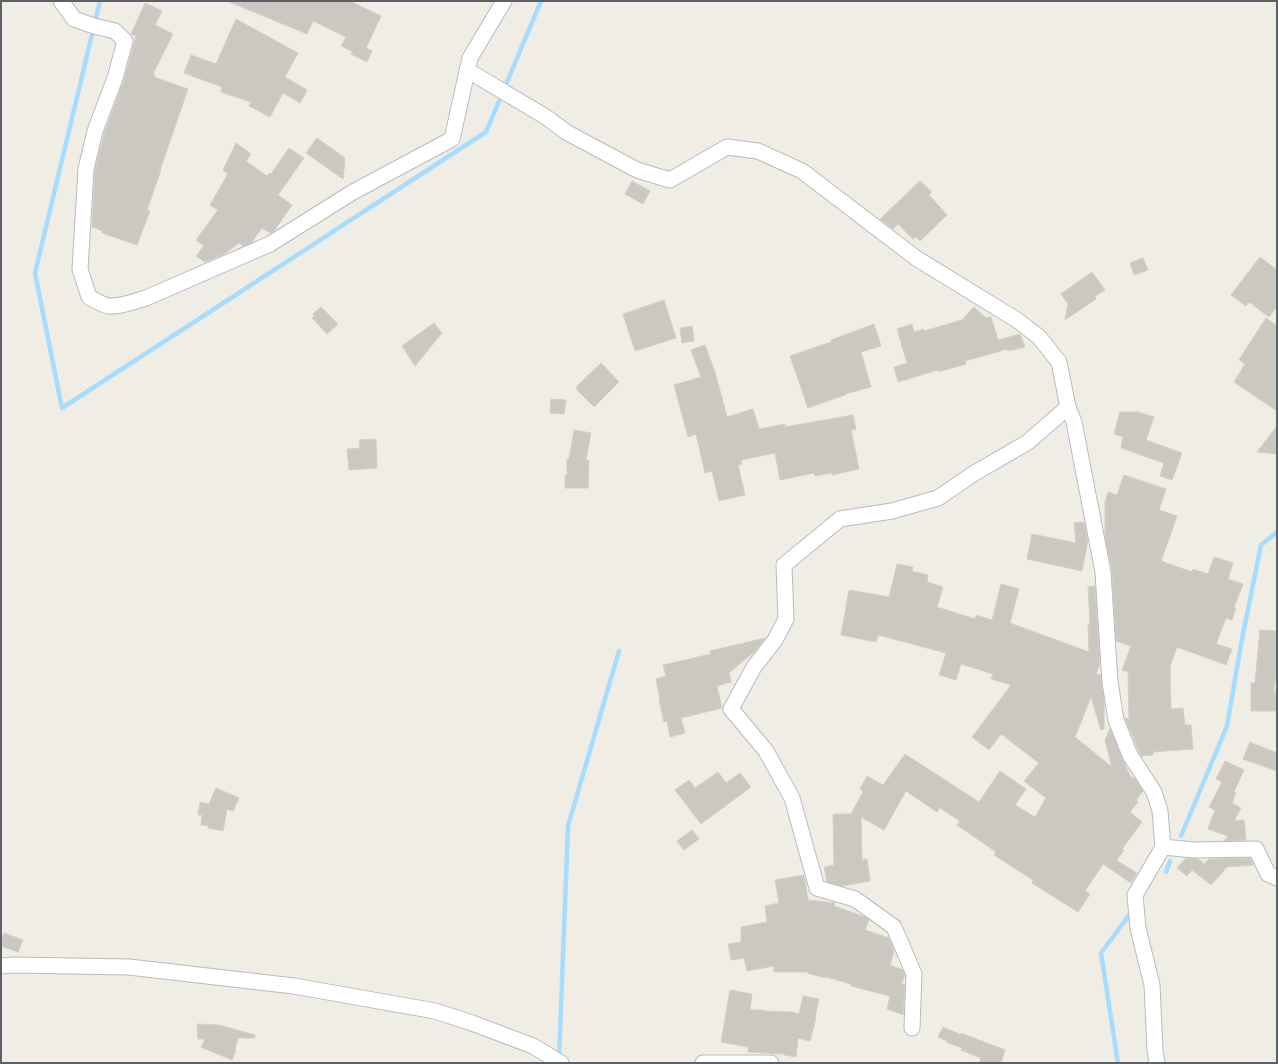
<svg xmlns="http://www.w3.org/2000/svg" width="1278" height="1064" font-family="Mulish,sans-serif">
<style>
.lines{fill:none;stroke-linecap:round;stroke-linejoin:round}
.stream{stroke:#a6ddff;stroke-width:4.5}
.building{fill:#cbc8c2;stroke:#d6cfc2}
.minor-casing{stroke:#b7bbc0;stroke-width:17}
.minor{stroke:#fff;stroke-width:15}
</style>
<rect width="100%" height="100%" fill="#f0ede5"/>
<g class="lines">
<g class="stream">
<polyline points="100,1 35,273 62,408 486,132 541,1"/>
<polyline points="1181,836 1227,726 1242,639 1261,545 1277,532"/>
<polyline points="1166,872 1170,861"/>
<polyline points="559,1059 568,826 619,651"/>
<polyline points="1118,1063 1101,953 1130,914"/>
</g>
</g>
<g class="building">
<polygon points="227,1 350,1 381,16 366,48 372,51 367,62 351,54 352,51 341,46 346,37 313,21 307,34"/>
<polygon points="145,3 162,11 155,25 173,34 153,74 155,75 154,77 188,89 160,170 161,170 147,210 150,211 137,245 102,233 103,231 92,227 95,170 104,134 124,80 136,36 131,34"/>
<polygon points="236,19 298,53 285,77 307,90 300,103 283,93 270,117 249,106 251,102 221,92 222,87 184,73 191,55 216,64"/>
<polygon points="317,138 345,158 343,179 306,153"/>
<polygon points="236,143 251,154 246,161 267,176 270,173 271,174 289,148 304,158 278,195 292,205 274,231 270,233 262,228 252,242 243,246 239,243 224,254 205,262 196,256 204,246 196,240 218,210 210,205 228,174 223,170"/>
<polygon points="632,181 650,191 643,204 625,194"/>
<polygon points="920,181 932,192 929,195 947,215 920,241 916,237 913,239 898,224 893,229 880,219"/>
<polygon points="1260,257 1277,270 1277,307 1269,317 1249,302 1246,306 1231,295"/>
<polygon points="1143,258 1148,270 1134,275 1130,263"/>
<polygon points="1092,272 1105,290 1095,296 1096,299 1065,320 1068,304 1061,294"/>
<polygon points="664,300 676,338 635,351 623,314"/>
<polygon points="321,307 338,324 327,334 312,318 314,316 313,314"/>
<polygon points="974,307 986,318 991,317 998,340 1020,334 1025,347 1008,351 1007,349 983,356 965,361 966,364 938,372 938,370 898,382 894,367 907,363 897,329 912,324 914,332 924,329 924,331 962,320"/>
<polygon points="1266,318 1277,326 1277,411 1234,382 1245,364 1239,360"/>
<polygon points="434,323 442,333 415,366 402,346"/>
<polygon points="874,324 881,346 861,352 871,387 845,394 845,395 808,408 790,356 831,342 831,340"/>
<polygon points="692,326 694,341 682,343 680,328"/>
<polygon points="705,345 715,372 727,417 753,409 759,429 785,424 785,427 853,415 856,429 851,430 859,469 832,475 832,473 815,476 814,473 780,480 775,453 741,460 742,464 738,465 745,495 719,501 712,471 705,473 696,434 688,437 674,385 701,377 691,350"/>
<polygon points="601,363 619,382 594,407 577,390 577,386"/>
<polygon points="551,399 566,400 564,414 550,413"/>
<polygon points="1120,412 1138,412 1154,417 1146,440 1182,453 1172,480 1160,476 1164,463 1121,448 1123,437 1114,434"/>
<polygon points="1277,426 1277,454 1257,452"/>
<polygon points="574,430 591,433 586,460 589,461 588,488 565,488 565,475 567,475 567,459 569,459"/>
<polygon points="376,439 377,468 349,470 347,449 360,448 359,440"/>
<polygon points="1124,475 1166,489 1159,510 1177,516 1161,561 1192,572 1193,569 1208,574 1214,557 1233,563 1228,579 1243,584 1234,607 1236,608 1232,620 1226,618 1216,644 1232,649 1226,665 1177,647 1170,666 1171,709 1183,708 1185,725 1191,725 1193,749 1153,752 1153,755 1141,756 1125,718 1129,719 1128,672 1122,670 1131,646 1116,641 1112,571 1105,537 1105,502 1108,492 1117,495"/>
<polygon points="1084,522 1088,540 1082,571 1027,559 1032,534 1076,543 1074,523"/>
<polygon points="897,564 913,567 912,571 928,575 927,582 943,587 937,607 975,619 976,615 992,620 1001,584 1019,589 1010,623 1089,652 1088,624 1090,624 1088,587 1095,586 1100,664 1096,674 1101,675 1104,700 1104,729 1101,730 1091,697 1075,737 1112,767 1105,741 1110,728 1130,776 1136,780 1143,791 1136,800 1138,802 1130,812 1142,822 1122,849 1124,851 1116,860 1137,873 1131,883 1103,864 1085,891 1090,894 1078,912 1032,883 1033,880 994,855 996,852 957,825 960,821 940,808 937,812 906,791 884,830 861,817 862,860 867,859 870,881 842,886 827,882 824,867 834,865 833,814 851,814 863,792 860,789 867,776 883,785 905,754 979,802 1000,771 1026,789 1015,805 1035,817 1046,798 1024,781 1039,763 1001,734 989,750 972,737 1011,685 991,679 993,674 961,664 956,680 939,675 946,653 878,635 876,642 841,635 849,590 889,597"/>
<polygon points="1260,630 1277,631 1277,659 1274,693 1277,693 1277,711 1251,711 1251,683 1255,683"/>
<polygon points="765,638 755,651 729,673 731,682 717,686 722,708 681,718 685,733 670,737 667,721 664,722 659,700 660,700 656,679 666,676 663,665 711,654 710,651"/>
<polygon points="1250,742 1277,753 1277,771 1243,759"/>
<polygon points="1225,761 1244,770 1234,792 1236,793 1232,803 1241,808 1234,821 1244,820 1246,840 1224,841 1228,836 1208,829 1215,810 1209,807 1222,782 1216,779"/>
<polygon points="718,772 726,783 740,773 751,787 701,824 675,790 689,780 695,788"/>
<polygon points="216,788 239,798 233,811 227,809 223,831 208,828 209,826 201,825 202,815 198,815 200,802 209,804"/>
<polygon points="692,830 699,839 684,850 677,841"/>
<polygon points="1186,858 1198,859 1204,864 1209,859 1250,858 1253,865 1227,867 1211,885 1192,870 1187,876 1177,868"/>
<polygon points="804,875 808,900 835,903 834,906 865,917 869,920 865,930 889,938 894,951 890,965 903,970 905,976 901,984 905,985 903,1015 887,1009 890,996 851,986 851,984 826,977 826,978 807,973 808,972 774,972 774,966 747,971 744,958 731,960 728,944 741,942 741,927 767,922 765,906 779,903 775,880"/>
<polygon points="4,933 23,940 18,952 1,946 1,942"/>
<polygon points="730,990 752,994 750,1010 763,1010 763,1011 792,1012 799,1014 803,996 819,999 815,1017 816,1018 810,1041 798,1038 796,1057 784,1055 784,1054 748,1052 748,1047 721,1042"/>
<polygon points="197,1024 219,1025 255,1035 255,1038 238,1038 235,1049 236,1050 232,1060 201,1047 205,1039 198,1039"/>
<polygon points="943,1027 961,1035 961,1033 1005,1050 1001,1063 979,1063 981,1058 961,1050 962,1048 946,1042 947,1041 938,1037"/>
</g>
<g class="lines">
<defs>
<g id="minor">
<path d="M61 1 74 19 94 26 115 31 125 41 115 78 95 131 86 169 80 269 89 297C95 300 102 305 109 306 121 307 135 301 146 298L270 244 353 192 452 139 470 58 504 1"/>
<polyline points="467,70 546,117 566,132 637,170 670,180 727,147 758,151 802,171 916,258 1017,320 1039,337 1059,362 1068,407 1074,422 1103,572 1110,682 1116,720 1130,755 1154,792 1160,811 1163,847 1194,850 1256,849 1268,874 1277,878"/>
<polyline points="1,966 14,965 129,967 294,986 435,1011 472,1023 533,1046 561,1063"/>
<polyline points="912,1028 914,974 894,927 855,899 817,888 792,798 766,751 731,709 754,667 775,640 786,619 784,565 840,519 892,511 938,498 973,474 1028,442 1068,407"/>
<polyline points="703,1063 771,1063"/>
<polyline points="1157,1063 1155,1050 1152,985 1138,928 1135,895 1163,847"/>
</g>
</defs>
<use href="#minor" class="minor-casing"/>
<use href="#minor" class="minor"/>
</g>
<rect width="1278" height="1064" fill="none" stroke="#5c6167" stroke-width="4"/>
</svg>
